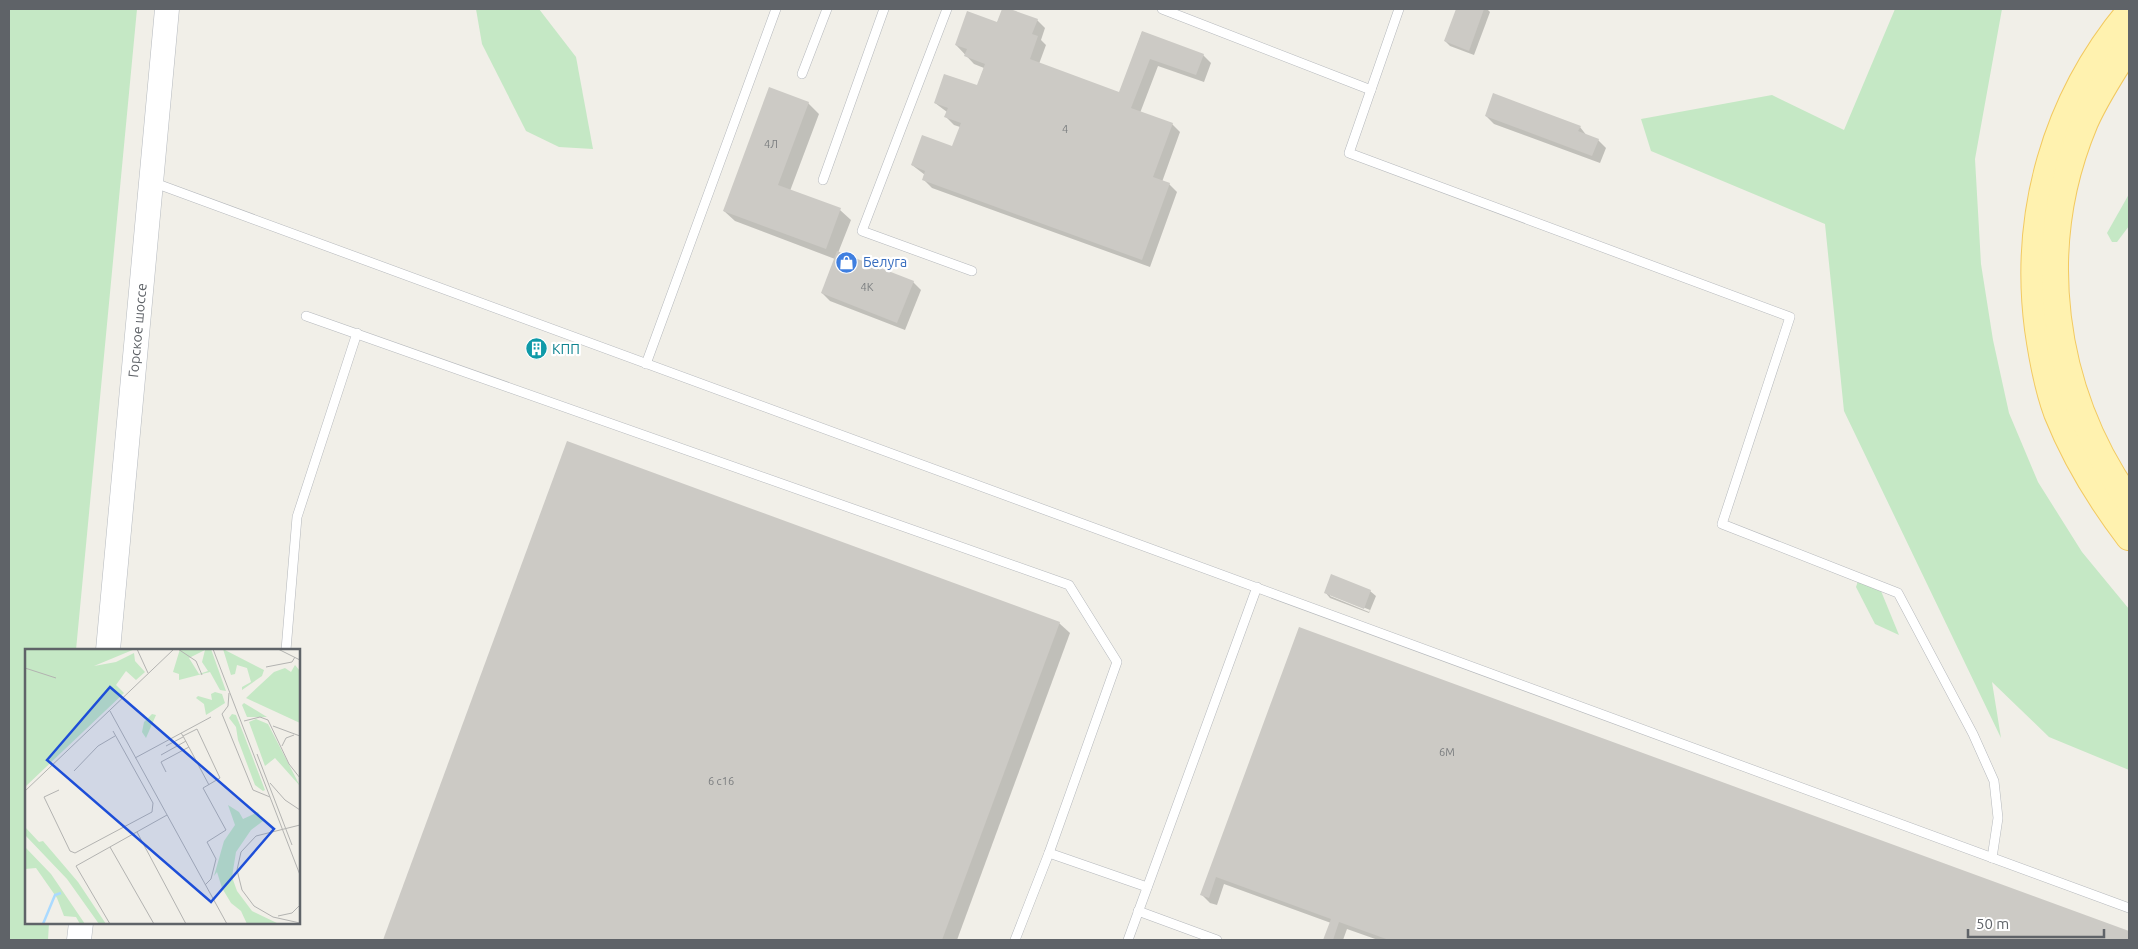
<svg xmlns="http://www.w3.org/2000/svg" width="2138" height="949" font-family="Ubuntu,sans-serif">
<style>
.green{fill:#c5e8c5}
.shadow{fill:#0003;fill-rule:evenodd}
.building{fill:#cccac5}
.lines{fill:none;stroke-linecap:round;stroke-linejoin:round}
.service-casing{stroke:#b5b8bc;stroke-width:10}
.secondary-casing{stroke:#b6babf;stroke-width:25}
.primary-casing{stroke:#f2c960;stroke-width:28}
.service{stroke:#fff;stroke-width:9}
.secondary{stroke:#fff;stroke-width:24}
.primary{stroke:#fff2af;stroke-width:26}
.labels{text-anchor:middle;stroke-width:4.5;stroke-linejoin:round;paint-order:stroke}
.number-label{font-size:11px;fill:#7a7d7f}
.shop-label{font-size:14px;fill:#366cbe;stroke:#fff;text-anchor:start}
.street-label{font-size:14px;fill:#5f6368;stroke:#fff}
.culture-label{font-size:14px;fill:#0d838f;stroke:#fff;text-anchor:start}
.inset-river{fill:none;stroke:#aadaff;stroke-width:2.5}
.inset-road{fill:none;stroke:#b3b3b1;stroke-width:1}
.view{fill:#1d4ed8;fill-opacity:0.15;stroke:#1d4ed8;stroke-width:2.5}
.inset-edge{fill:none;stroke:#5f6368;stroke-width:2.5}
</style>
<rect width="100%" height="100%" fill="#f1efe8"/>
<g class="green">
<polygon points="9,9 137,9 76,650 26,650 26,923 49,923 48,940 9,940"/>
<polygon points="476,9 539,9 576,57 593,149 559,147 526,131 482,44"/>
<polygon points="1895,9 2002,9 1975,159 1981,264 1993,340 2009,413 2038,482 2082,552 2129,609 2129,770 2049,737 1992,682 2001,738 1844,411 1825,224 1651,151 1641,119 1772,95 1844,130"/>
<polygon points="2129,194 2129,226 2117,242 2112,242 2107,233"/>
<polygon points="1858,581 1881,591 1899,635 1875,624 1856,587"/>
</g>
<g class="shadow">
<polygon points="1003,9 1037,20 1045,28 1041,40 1046,45 1039,64 1120,94 1142,32 1203,55 1211,63 1204,82 1158,66 1140,113 1172,124 1180,132 1162,182 1169,184 1177,192 1150,267 932,188 924,180 925,175 912,165 953,148 960,127 954,125 946,117 947,112 935,103 977,87 984,68 974,64 956,45 997,23"/>
<polygon points="1457,9 1487,9 1490,12 1474,55 1450,46 1445,41"/>
<polygon points="808,103 819,114 790,191 840,210 851,220 838,253 913,282 921,290 905,330 830,301 822,293 835,259 735,221 724,211"/>
<polygon points="1486,116 1580,127 1587,136 1598,140 1606,148 1600,163 1494,124"/>
<polygon points="541,348 543,350 541,356 532,350"/>
<polygon points="567,443 1059,623 1070,633 957,940 384,940"/>
<path d="M1370 591 1376 596 1369 613 1330 598 1325 592ZM1330 594 1370 610 1369 612 1330 596Z"/>
<polygon points="1299,629 2129,932 2129,940 1378,940 1347,929 1343,940 1324,940 1331,923 1224,884 1217,905 1210,903 1202,895"/>
</g>
<g class="building">
<polygon points="1002,9 1010,9 1038,19 1032,34 1038,36 1030,59 1119,92 1142,31 1204,54 1196,75 1150,59 1131,108 1173,123 1153,177 1170,183 1142,260 922,180 925,171 911,165 922,135 952,146 961,123 944,117 948,108 934,103 944,74 977,85 985,64 964,56 967,49 955,45 967,11 997,22"/>
<polygon points="1456,9 1484,9 1469,51 1444,41"/>
<polygon points="769,87 809,102 778,185 841,208 826,249 723,211"/>
<polygon points="1493,93 1581,126 1578,131 1599,139 1592,156 1485,116"/>
<polygon points="837,251 914,281 897,323 821,293"/>
<polygon points="533,344 542,347 539,354 530,351"/>
<polygon points="567,441 1060,622 942,940 383,940"/>
<polygon points="1331,574 1371,590 1364,609 1324,593"/>
<polygon points="1299,627 2129,931 2129,940 1389,940 1339,922 1333,940 1323,940 1331,919 1216,877 1209,898 1200,895"/>
</g>
<g class="lines">
<defs>
<g id="service">
<polyline points="947,9 862,231 972,271"/>
<polyline points="1162,9 1371,90"/>
<polyline points="1399,9 1349,153 1790,317 1722,524 1898,593 1973,734 1994,781 1998,818 1992,858"/>
<polyline points="802,74 827,9"/>
<polyline points="823,180 884,9"/>
<polyline points="152,182 2129,908"/>
<polyline points="306,316 1069,585 1117,662 1049,853 1015,940"/>
<polyline points="646,364 776,9"/>
<polyline points="286,650 297,517 357,333"/>
<polyline points="1049,853 1147,887"/>
<polyline points="1138,911 1217,940"/>
<polyline points="1128,940 1257,587"/>
</g>
<g id="secondary">
<path id="s1" d="M108 650 167 9"/>
<polyline points="79,940 81,923"/>
</g>
<g id="primary">
<path d="M2129 12C2055 101 2023 214 2038 329 2042 357 2047 386 2057 413 2075 458 2100 499 2129 537"/>
<path d="M2129 46C2113 71 2097 95 2085 122 2032 248 2051 390 2129 501"/>
</g>
</defs>
<use href="#service" class="service-casing"/>
<use href="#secondary" class="secondary-casing"/>
<use href="#primary" class="primary-casing"/>
<use href="#service" class="service"/>
<use href="#secondary" class="secondary"/>
<use href="#primary" class="primary"/>
</g>
<defs>
<symbol id="shop-disc" viewBox="-11 -11 22 22"><circle r="9.5" fill="#3f7fe0" stroke="#fff"/><path d="M-5-2.5h2.3a2.7 3.5 0 0 1 5.4 0H5L5.5 6h-11ZM-1.5-2.5h3a1.5 2.3 0 0 0-3 0Z" fill="#fff"/></symbol>
<symbol id="building-disc" viewBox="-11 -11 22 22"><circle r="9.5" fill="#0f9aa8" stroke="#fff"/><path d="M-4-6H4V6H1V3H-1V6H-4ZM-2.5-4.3h1.7v1.8h-1.7ZM.8-4.3h1.7v1.8H.8ZM-2.5-1h1.7V.8h-1.7ZM.8-1h1.7V.8H.8Z" fill="#fff"/></symbol>
</defs>
<g fill-rule="evenodd">
<use href="#shop-disc" x="834" y="250" width="25" height="25"/>
<use href="#building-disc" x="524" y="336" width="25" height="25"/>
</g>
<g class="labels">
<g class="number-label">
<text x="1065" y="133">4</text>
<text x="771" y="148">4Л</text>
<text x="867" y="291">4К</text>
<text x="1447" y="756">6М</text>
<text x="721" y="785">6 с16</text>
</g>
<g class="shop-label">
<text x="863" y="267">Белуга</text>
</g>
<g class="street-label">
<text dy="5" stroke="none"><textPath href="#s1" startOffset="321">Горское шоссе</textPath></text>
</g>
<g class="culture-label">
<text x="552" y="354">КПП</text>
</g>
</g>
<g transform="translate(25 649)">
<rect width="275" height="275" fill="#f1efe8"/>
<path d="M0 0H31L18 37 31 0H110L69 17 91 13 109 4 110 12 120 23 111 31 101 22 91 36 99 44 0 138ZM155 0H186L201 42 195 41 185 23 154 31V25L148 23ZM180 1 177 13 183 22 174 25 164 9ZM198 0 239 21 237 27 217 41V38L226 33 222 19 212 16 210 25 206 26ZM270 16 275 22V74L221 49 249 23 260 19 266 23ZM190 43 197 45 200 54 181 66 179 55 171 49 173 47 187 51 186 45ZM219 54 242 68H222L217 56ZM127 65 131 66 121 89 117 83 119 73ZM207 65 211 66 219 86 240 141 238 142 230 136 213 91 211 78 204 69ZM231 70 243 75 275 137 250 109 240 117 224 73ZM203 156 214 163 218 170 233 163 238 172 226 181 211 203 207 228 212 242 227 262 254 275H222L216 262 206 254 197 239 192 223 189 227 199 192 210 176ZM0 178 14 193 18 192 53 233 81 275H74L42 230 0 186ZM0 198 26 225 60 275H55L51 268 39 267 32 249 11 219 0 220Z" fill="#c5e8c5" fill-rule="evenodd"/>
<path class="inset-river" d="M18 275 30 246 36 244"/>
<path class="inset-road" d="M112 0 123 24M153 0 171 12 177 26M188 0 275 226M253 0 275 11M241 18 267 13 270 8M0 19 31 29M204 44 203 57 197 65 228 141 245 148M85 62 202 275M219 72 235 68 243 71 264 115 275 129M248 77 275 87M156 84 158 87 172 80 195 129 178 139 201 181 182 193 191 210 186 230 180 236M158 87 184 136M141 97 158 88M257 97 261 89 269 86M232 105 267 196M136 106 161 92M110 109 186 68M49 122 73 97 90 87M141 123 136 113 164 98M245 134 260 151 275 161M34 141 19 148 45 202 50 204 127 163 128 154 88 82M0 142 149 0M275 176 231 187 216 203 212 221 217 241 229 257 248 268 275 274M112 183 161 275M85 198 129 275M253 267 267 264 275 256M85 275 51 217 142 166"/>
<path class="view" d="M85 38 249 180 186 253 22 111Z"/>
<rect width="275" height="275" class="inset-edge"/>
</g>
<rect width="2138" height="949" fill="none" stroke="#5f6368" stroke-width="20"/>
<path d="M1968 929v8h136v-8" fill="none" stroke="#5f6368" stroke-width="2.5"/>
<text x="1976" y="929" font-size="15" fill="#5f6368" stroke="#ffffff" stroke-width="4" paint-order="stroke">50 m</text>
</svg>
